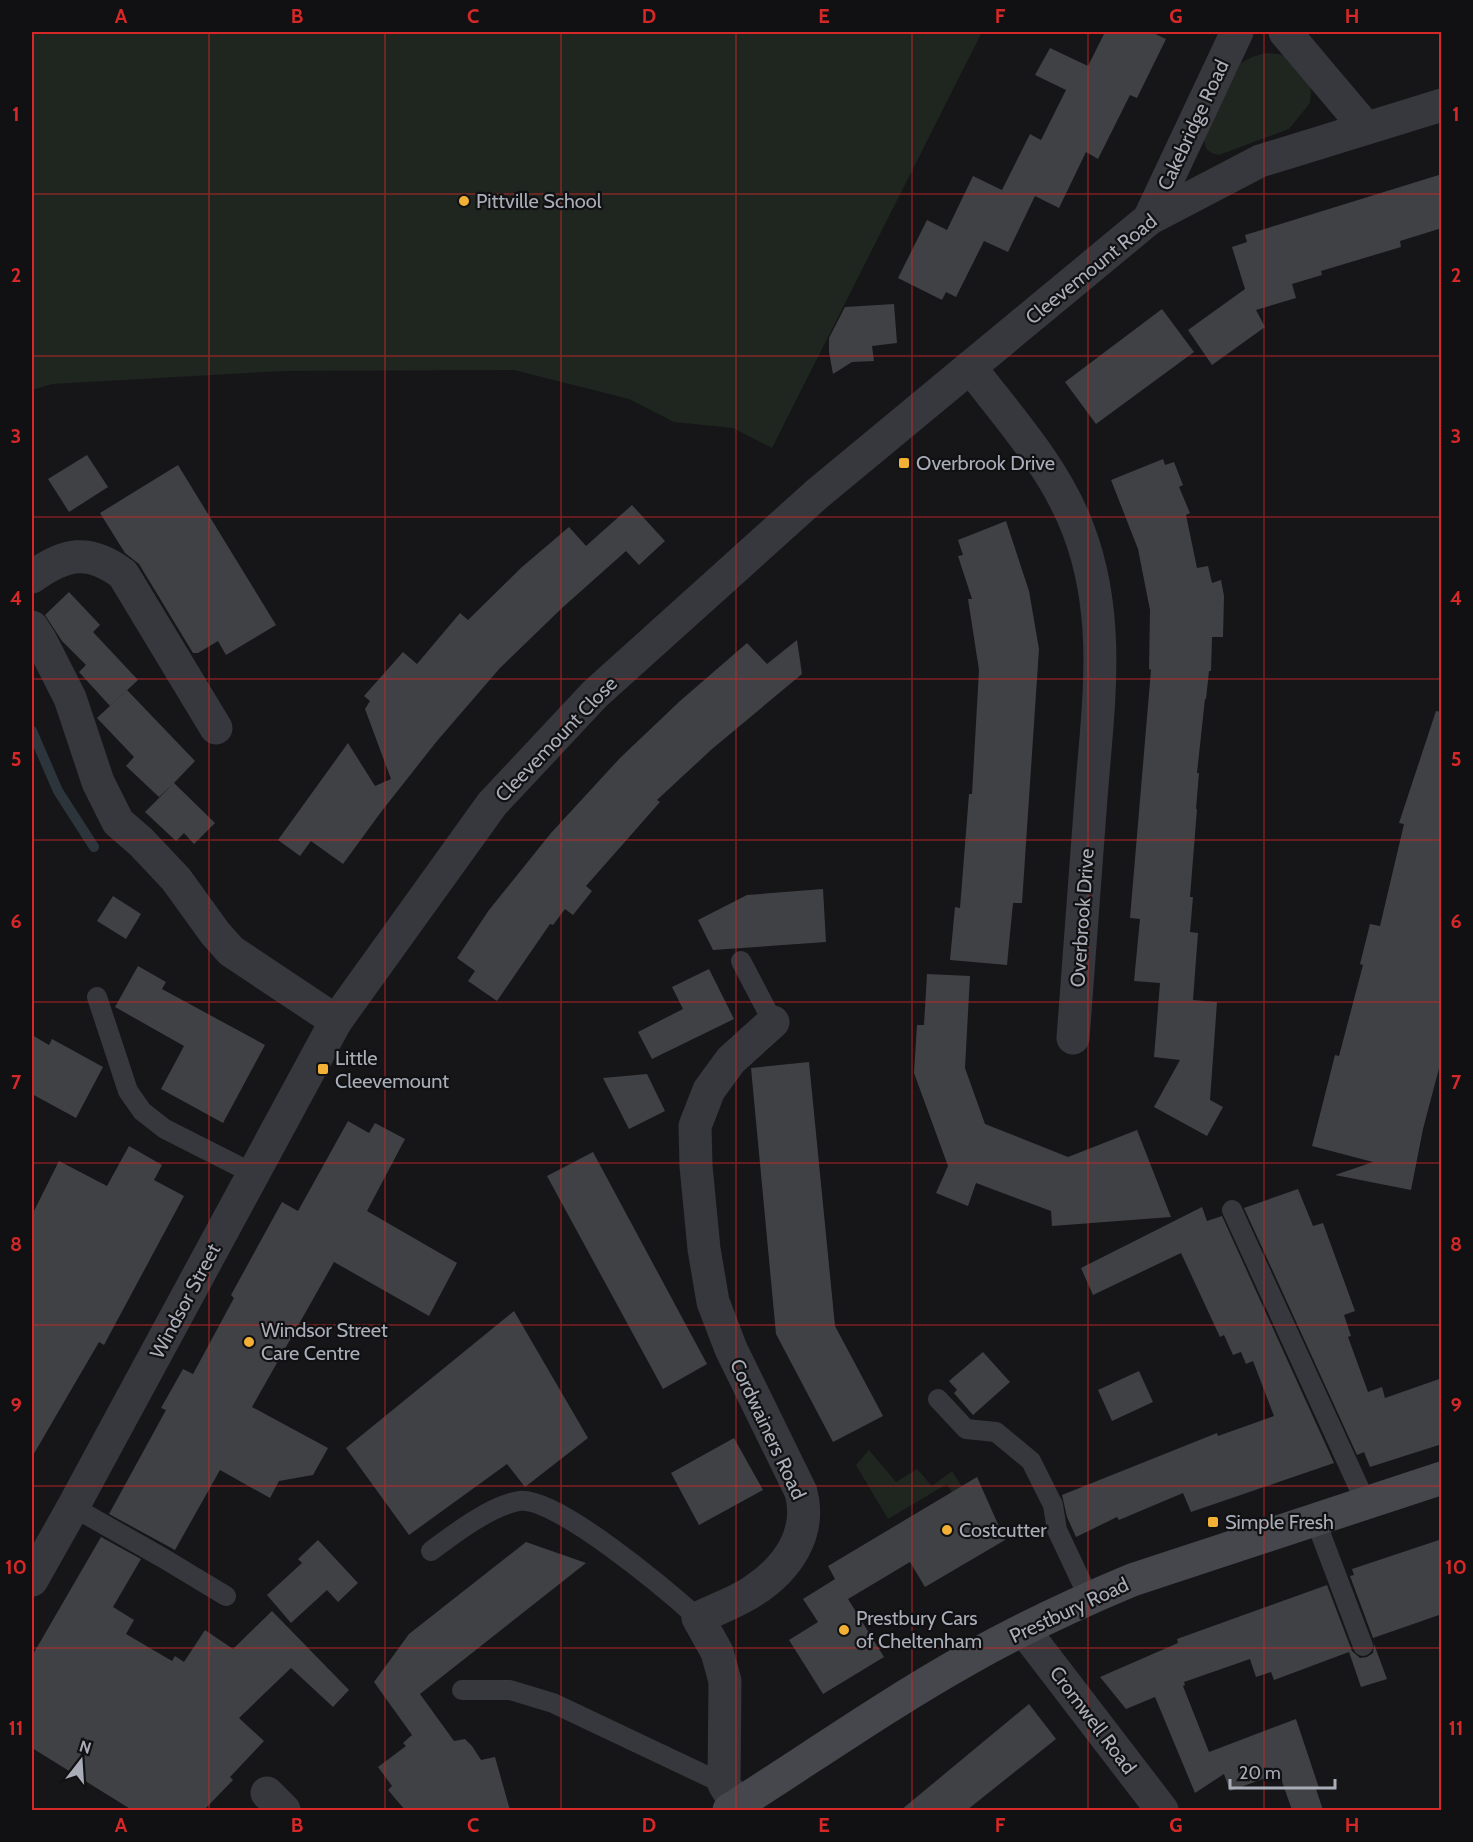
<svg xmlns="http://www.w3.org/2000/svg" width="1473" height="1842" font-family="Cabin,sans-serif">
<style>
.green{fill:#1e261f}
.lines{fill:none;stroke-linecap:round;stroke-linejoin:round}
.stream{stroke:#2c353c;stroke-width:10}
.building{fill:#404145}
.lane{stroke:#37383d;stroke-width:20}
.street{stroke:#37383d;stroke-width:33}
.secondary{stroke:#45474d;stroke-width:33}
.grid{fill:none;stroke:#d62828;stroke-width:1.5;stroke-opacity:0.55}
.poi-dot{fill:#f2b134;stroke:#111113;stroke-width:2}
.labels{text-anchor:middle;stroke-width:4.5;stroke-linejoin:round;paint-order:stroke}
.street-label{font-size:20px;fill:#a8adb8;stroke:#111113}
.poi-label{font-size:20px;fill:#a8adb8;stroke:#111113;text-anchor:start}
.neatline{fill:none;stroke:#d62828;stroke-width:2}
.grid-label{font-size:20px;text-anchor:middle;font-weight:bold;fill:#d62828}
</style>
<rect width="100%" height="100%" fill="#161618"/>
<g class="green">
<polygon points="32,32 982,32 772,448 733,428 674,422 629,399 514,370 282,371 52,384 32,390"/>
<path d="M1266 53 1279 54 1292 59 1308 80 1311 91 1310 103 1289 129 1219 155C1207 153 1203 147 1205 135L1241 63 1252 57Z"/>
<polygon points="869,1450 896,1482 917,1469 932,1486 952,1471 966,1493 956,1499 947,1484 888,1519 856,1465"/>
</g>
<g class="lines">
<polyline class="stream" points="32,731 58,791 94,847"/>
</g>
<g class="building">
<polygon points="1105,32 1151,32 1166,39 1137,98 1130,95 1098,159 1086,152 1059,208 1035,196 1008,252 984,241 956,297 946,292 942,300 898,278 927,220 947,230 973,176 1002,190 1030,134 1041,140 1066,90 1035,75 1050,48 1088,66"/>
<polygon points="1442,174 1442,228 1400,241 1401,247 1321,271 1322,275 1292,284 1296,298 1256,310 1265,327 1212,365 1188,330 1245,289 1232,247 1247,242 1245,235"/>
<polygon points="894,304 897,343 872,346 874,361 852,362 833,374 829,352 829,338 845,307"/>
<polygon points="1162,309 1194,352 1096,424 1065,382"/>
<polygon points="87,455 108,487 69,512 48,479"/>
<polygon points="1163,459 1165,465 1174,462 1183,485 1179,487 1190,513 1186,515 1197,568 1208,566 1212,583 1221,580 1224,596 1223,637 1212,637 1211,671 1209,671 1206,699 1205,699 1197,773 1199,773 1196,809 1197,809 1190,897 1193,897 1190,932 1198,933 1193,1000 1217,1002 1210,1100 1223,1107 1207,1136 1154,1107 1180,1060 1154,1057 1160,983 1134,981 1140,919 1130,918 1151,670 1149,669 1150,610 1138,549 1111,480"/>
<polygon points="178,465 276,625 226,655 218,641 198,653 193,653 139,564 125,553 100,513"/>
<polygon points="632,505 665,541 639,565 626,551 562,608 500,668 437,741 381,812 343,864 311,841 300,856 278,840 348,743 375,786 391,779 365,709 370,701 364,696 403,652 417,664 460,613 468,620 522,567 569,527 586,546"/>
<polygon points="1006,521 1029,591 1039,649 1022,903 1013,903 1007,965 950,960 955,907 960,908 969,794 972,794 979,670 968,599 972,599 958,556 963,555 958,540"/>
<polygon points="69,592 100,625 93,632 138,680 110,706 79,672 86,665 62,641 45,615"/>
<polygon points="797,640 802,674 712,749 657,800 660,802 586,886 592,891 573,915 565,909 553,925 550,924 497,1001 468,981 475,971 457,958 489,910 551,833 620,758 680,701 747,643 767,664"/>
<polygon points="127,690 195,761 174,783 215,823 194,844 184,833 176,841 145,812 173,784 159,797 126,766 134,757 97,718"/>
<polygon points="1436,711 1442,712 1442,1057 1423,1129 1411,1190 1335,1175 1373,1162 1312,1146 1335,1055 1339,1056 1363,965 1360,964 1370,924 1380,926 1404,824 1399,823"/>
<polygon points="823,889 826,942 713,950 698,920 747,895"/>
<polygon points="113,896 141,914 126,939 97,921"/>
<polygon points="138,966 166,982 162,989 265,1045 223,1123 161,1089 184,1046 115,1007"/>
<polygon points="709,969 734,1019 652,1059 638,1032 683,1009 672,987"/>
<polygon points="927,974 970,976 965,1068 985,1124 1068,1157 1137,1130 1171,1217 1052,1226 1051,1211 976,1183 968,1206 936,1193 948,1166 914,1073 917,1025 924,1025"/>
<polygon points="32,1035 49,1045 52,1039 103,1067 76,1118 32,1094"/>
<polygon points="809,1062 835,1326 883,1416 833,1442 776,1334 751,1068"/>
<polygon points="647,1074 665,1111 629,1129 603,1078"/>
<polygon points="348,1121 369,1133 375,1123 405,1139 367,1211 457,1263 429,1316 334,1262 252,1407 328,1448 313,1475 279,1481 270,1498 220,1470 175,1550 109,1514 166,1410 161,1408 183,1369 193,1374 234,1298 231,1295 282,1202 298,1211"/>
<polygon points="129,1146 162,1165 154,1180 184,1196 104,1345 99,1342 32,1457 32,1215 59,1161 107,1186"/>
<polygon points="593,1152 707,1364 663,1389 547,1176"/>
<polygon points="1298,1189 1313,1226 1323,1223 1355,1311 1344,1315 1351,1336 1348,1337 1368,1392 1382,1387 1385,1398 1442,1378 1442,1444 1370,1467 1364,1452 1357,1455 1244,1208"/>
<polygon points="1202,1207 1207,1221 1222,1216 1334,1463 1191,1512 1183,1493 1119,1520 1117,1517 1076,1537 1067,1517 1062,1495 1217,1433 1218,1436 1274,1416 1253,1361 1246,1364 1241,1352 1233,1355 1224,1335 1220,1337 1181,1253 1093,1295 1081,1268"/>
<polygon points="514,1311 588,1438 525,1487 507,1464 409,1535 346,1448"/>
<polygon points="983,1352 1010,1382 973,1415 954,1393 957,1390 949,1381"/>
<polygon points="1139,1371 1153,1402 1112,1421 1098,1390"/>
<polygon points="734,1438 763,1490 699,1525 671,1473"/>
<polygon points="977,1477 1005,1540 925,1587 910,1562 848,1599 884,1657 823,1694 789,1640 818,1622 803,1599 835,1579 828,1566"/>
<polygon points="101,1537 141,1559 113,1607 134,1620 126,1634 172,1661 175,1656 184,1662 205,1630 233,1649 272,1611 349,1690 333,1707 291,1668 239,1718 264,1741 230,1777 233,1780 204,1810 132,1810 32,1748 32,1656"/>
<polygon points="1442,1539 1442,1614 1373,1638 1350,1576 1354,1575 1352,1569"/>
<polygon points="318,1540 358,1583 338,1602 327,1590 291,1623 267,1595 302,1563 298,1559"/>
<polygon points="526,1542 586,1563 420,1694 454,1741 465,1739 472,1746 481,1760 495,1757 510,1810 405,1810 388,1790 392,1786 378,1767 406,1746 403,1743 412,1735 374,1682 409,1634"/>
<polygon points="1327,1585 1352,1651 1360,1658 1367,1657 1373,1653 1374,1644 1387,1679 1361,1687 1349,1652 1274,1680 1271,1672 1256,1677 1250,1659 1184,1682 1185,1685 1183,1686 1209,1752 1296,1719 1319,1788 1316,1789 1323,1810 1292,1810 1279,1773 1230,1791 1224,1774 1195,1793 1155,1697 1126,1709 1100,1677 1178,1643 1177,1639"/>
<polygon points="1029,1704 1056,1739 967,1810 901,1810"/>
</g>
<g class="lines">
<g class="lane">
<polyline points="741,961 773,1022"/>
<polyline points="97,997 128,1091 142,1111 165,1129 254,1174"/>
<polyline points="1232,1210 1366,1503"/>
<polyline points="938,1399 966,1429 996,1432 1031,1461 1053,1505 1057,1530 1089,1598"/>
<polyline points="73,1507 163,1558 226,1596"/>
<polyline points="1315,1519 1363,1646"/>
<path d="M431 1551C454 1534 490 1506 519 1501 555 1495 669 1592 698 1618"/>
<polyline points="462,1690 510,1690 553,1703 724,1784"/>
</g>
<g class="street">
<polyline points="1285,32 1366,128"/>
<polyline points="1149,219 1237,32"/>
<path d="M970 367C1009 418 1055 468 1078 529 1112 617 1098 706 1091 798 1085 878 1079 958 1073 1038"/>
<path d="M32 577C65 553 89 548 123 574L216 728"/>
<polyline points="32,627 41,641 70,698 98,782 118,822 141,842 176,879 215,933 231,951 336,1021"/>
<polyline points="32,1580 73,1507 336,1021 492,804 595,694 817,494 1149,219 1260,161 1442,105"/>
<polyline points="1024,1630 1162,1810"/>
<polyline points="267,1793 284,1810"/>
<path d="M737 1805 724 1784 725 1681 717 1652 698 1618C716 1609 737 1602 753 1591 787 1569 812 1534 801 1492L731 1349 713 1302 704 1249 696 1166 695 1126 709 1090 731 1060 773 1022"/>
</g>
<path class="secondary" d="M729 1810C808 1760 886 1705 968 1659 1021 1629 1077 1603 1132 1580L1442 1478"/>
</g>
<path class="grid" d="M209 32V1810M385 32V1810M561 32V1810M736 32V1810M912 32V1810M1088 32V1810M1264 32V1810M32 194H1442M32 356H1442M32 517H1442M32 679H1442M32 840H1442M32 1002H1442M32 1163H1442M32 1325H1442M32 1486H1442M32 1648H1442"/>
<g class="poi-dot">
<circle cx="464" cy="201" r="6"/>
<rect x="898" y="457" width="12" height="12" rx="3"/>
<rect x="317" y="1063" width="12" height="12" rx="3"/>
<circle cx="249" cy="1342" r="6"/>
<rect x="1207" y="1516" width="12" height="12" rx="3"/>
<circle cx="947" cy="1530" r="6"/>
<circle cx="844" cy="1630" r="6"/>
</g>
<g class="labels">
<g class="street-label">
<text transform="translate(1193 125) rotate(-65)" y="7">Cakebridge Road</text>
<text transform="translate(1091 269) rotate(-39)" y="7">Cleevemount Road</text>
<text transform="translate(556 739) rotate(-46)" y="7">Cleevemount Close</text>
<text transform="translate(1082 918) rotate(-86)" y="7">Overbrook Drive</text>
<text transform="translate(185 1301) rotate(-62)" y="7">Windsor Street</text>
<text transform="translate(768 1429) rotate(65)" y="7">Cordwainers Road</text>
<text transform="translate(1069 1610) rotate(-25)" y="7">Prestbury Road</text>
<text transform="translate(1093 1720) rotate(53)" y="7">Cromwell Road</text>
</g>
<g class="poi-label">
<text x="476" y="208">Pittville School</text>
<text x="916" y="470">Overbrook Drive</text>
<text x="335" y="1065">Little<tspan x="335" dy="23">Cleevemount</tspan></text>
<text x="261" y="1337">Windsor Street<tspan x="261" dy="23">Care Centre</tspan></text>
<text x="1225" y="1529">Simple Fresh</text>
<text x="959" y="1537">Costcutter</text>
<text x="856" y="1625">Prestbury Cars<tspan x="856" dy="23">of Cheltenham</tspan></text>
</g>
</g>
<rect width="1473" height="1842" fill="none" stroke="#111113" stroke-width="66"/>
<g transform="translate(81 1761) rotate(17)" stroke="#111113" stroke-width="4.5" paint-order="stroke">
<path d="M0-4.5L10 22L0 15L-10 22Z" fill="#a8adb8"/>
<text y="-9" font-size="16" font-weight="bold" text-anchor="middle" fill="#a8adb8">N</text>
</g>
<path d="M1230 1779v9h105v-9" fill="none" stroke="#a8adb8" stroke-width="3"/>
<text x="1239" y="1779" font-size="18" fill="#a8adb8" stroke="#111113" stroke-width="4.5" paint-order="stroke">20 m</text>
<rect x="33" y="33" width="1407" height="1776" class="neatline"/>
<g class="grid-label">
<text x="121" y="23">A</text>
<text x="297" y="23">B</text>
<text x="473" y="23">C</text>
<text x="649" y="23">D</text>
<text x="824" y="23">E</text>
<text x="1000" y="23">F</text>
<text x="1176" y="23">G</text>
<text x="1352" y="23">H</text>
<text x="16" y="121">1</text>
<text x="1456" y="121">1</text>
<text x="16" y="282">2</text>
<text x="1456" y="282">2</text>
<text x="16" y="443">3</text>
<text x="1456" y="443">3</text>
<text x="16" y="605">4</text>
<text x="1456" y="605">4</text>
<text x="16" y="766">5</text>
<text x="1456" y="766">5</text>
<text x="16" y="928">6</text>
<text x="1456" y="928">6</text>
<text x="16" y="1089">7</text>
<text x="1456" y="1089">7</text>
<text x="16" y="1251">8</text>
<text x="1456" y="1251">8</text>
<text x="16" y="1412">9</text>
<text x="1456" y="1412">9</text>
<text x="16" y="1574">10</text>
<text x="1456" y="1574">10</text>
<text x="16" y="1735">11</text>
<text x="1456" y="1735">11</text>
<text x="121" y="1832">A</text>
<text x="297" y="1832">B</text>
<text x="473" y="1832">C</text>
<text x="649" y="1832">D</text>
<text x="824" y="1832">E</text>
<text x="1000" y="1832">F</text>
<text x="1176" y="1832">G</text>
<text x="1352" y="1832">H</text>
</g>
</svg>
